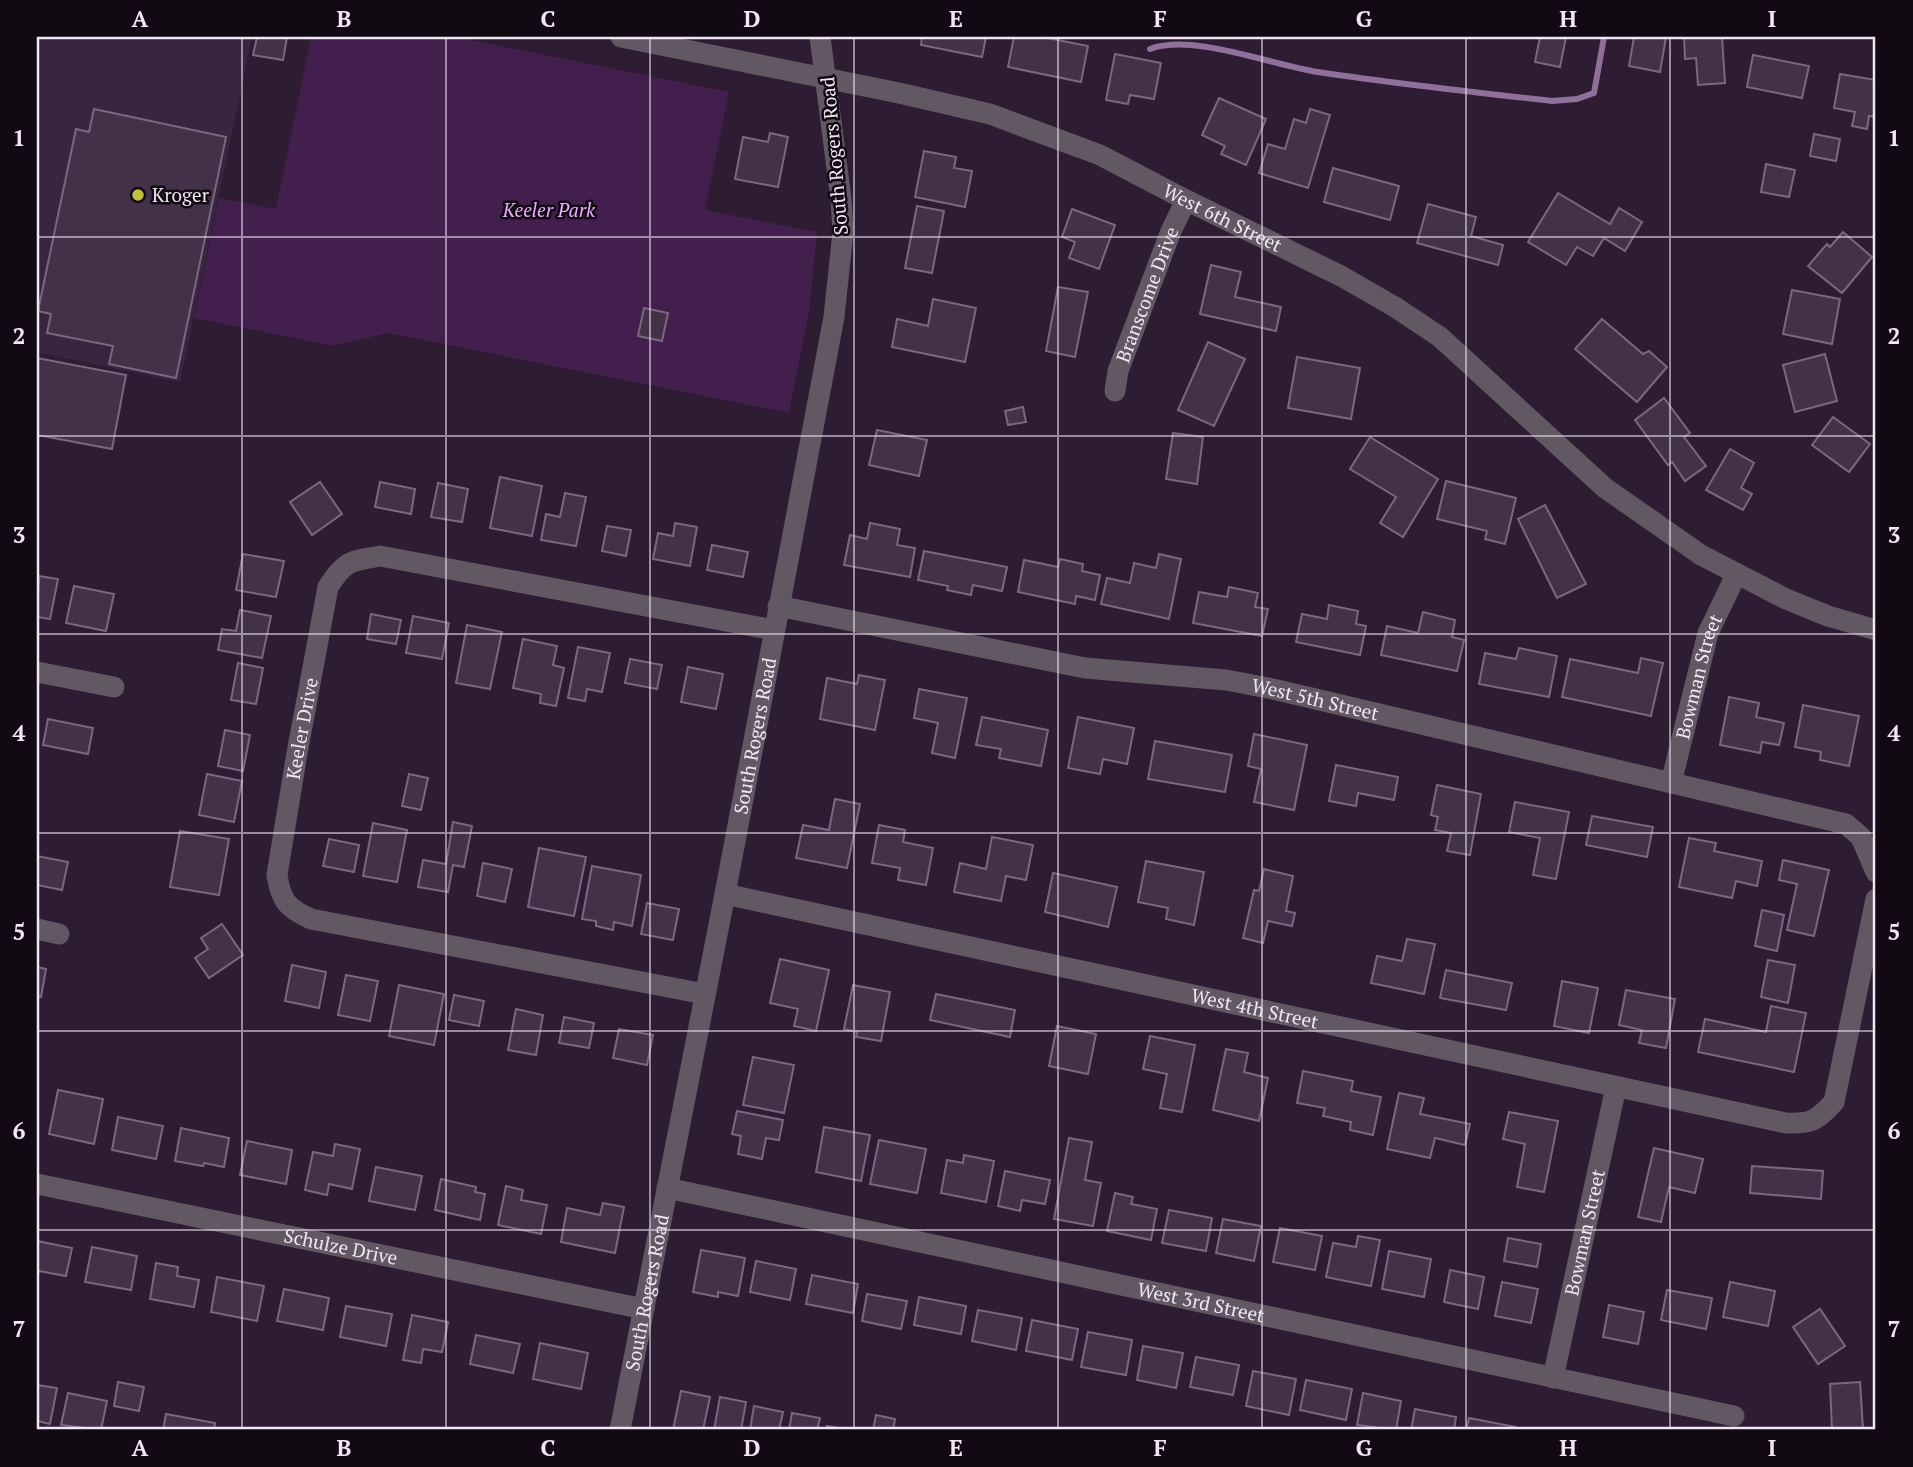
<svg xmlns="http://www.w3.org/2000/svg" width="1913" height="1467" font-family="'PT Serif',serif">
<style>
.built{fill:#392540}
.park{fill:#421f4d}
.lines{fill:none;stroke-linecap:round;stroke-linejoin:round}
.stream{stroke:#8f709a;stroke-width:6}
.building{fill:#423147;stroke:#7a6780;stroke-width:2}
.minor{stroke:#615863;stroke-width:21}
.grid{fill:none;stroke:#f0e6f4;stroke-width:2;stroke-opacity:0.55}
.poi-dot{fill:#c1be40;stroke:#110a13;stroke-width:2.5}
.labels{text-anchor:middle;stroke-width:5;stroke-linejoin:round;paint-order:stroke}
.street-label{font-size:19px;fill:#f0e6f4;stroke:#110a13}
.poi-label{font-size:19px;fill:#f0e6f4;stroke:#110a13;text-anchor:start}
.park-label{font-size:19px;font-style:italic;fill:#e9adfd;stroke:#110a13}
.neatline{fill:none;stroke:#f0e6f4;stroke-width:2.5}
.grid-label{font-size:23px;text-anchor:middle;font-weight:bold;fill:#f0e6f4}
</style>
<rect width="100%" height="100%" fill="#2d1c32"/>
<polygon class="built" points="37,37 252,37 180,382 37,352"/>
<polygon class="park" points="311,37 456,37 729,92 705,210 817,232 809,313 789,413 388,333 333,346 194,318 219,198 276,209"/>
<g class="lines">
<path class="stream" d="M1150 49C1194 33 1271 65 1318 72 1396 84 1474 92 1552 101L1577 99 1594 93 1604 37"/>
</g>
<g class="building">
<polygon points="257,37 287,37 283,60 253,55"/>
<polygon points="922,37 986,37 982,57 921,45"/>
<polygon points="1014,37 1042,37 1088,46 1081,82 1008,67"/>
<polygon points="1540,37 1566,37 1560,67 1535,62"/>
<polygon points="1634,37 1666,37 1660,72 1629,66"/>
<polygon points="1684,37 1722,37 1725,83 1698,85 1696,58 1685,59"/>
<polygon points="1115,54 1161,63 1154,99 1130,95 1128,104 1106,100"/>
<polygon points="1753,55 1809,66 1802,98 1747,87"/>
<polygon points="1840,74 1876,80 1876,117 1869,116 1867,129 1852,126 1855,112 1834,108"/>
<polygon points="1219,98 1266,119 1246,165 1221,154 1225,146 1202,135"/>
<polygon points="94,109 226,137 176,378 109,364 113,346 47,333 51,314 38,311 76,129 89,132"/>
<polygon points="1310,109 1330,115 1308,188 1259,173 1268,144 1285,149 1294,119 1306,123"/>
<polygon points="770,133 788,137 778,187 735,179 743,137 768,142"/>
<polygon points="1814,134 1840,139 1836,161 1810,156"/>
<polygon points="924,151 956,157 954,168 972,171 965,207 915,197"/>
<polygon points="1766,164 1795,170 1789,197 1761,192"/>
<polygon points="1333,168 1399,186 1390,220 1324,202"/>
<polygon points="1558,193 1610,224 1619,208 1642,222 1625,251 1604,238 1593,256 1577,247 1566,265 1528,242"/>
<polygon points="1428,204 1476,217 1471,236 1503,245 1498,265 1417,243"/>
<polygon points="917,206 944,211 932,273 905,268"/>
<polygon points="1072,209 1115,225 1099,269 1069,258 1075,242 1062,237"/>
<polygon points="1843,232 1872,257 1842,293 1808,266 1827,244 1830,247"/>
<polygon points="1211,265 1241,272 1235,297 1281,307 1276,331 1200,314"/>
<polygon points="1058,287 1088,292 1075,357 1046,351"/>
<polygon points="1792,290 1840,299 1832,344 1783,334"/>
<polygon points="933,299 976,308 965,362 892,347 897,319 928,326"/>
<polygon points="644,308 668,313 662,341 638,336"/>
<polygon points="1602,319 1643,354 1649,351 1667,367 1637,402 1575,349"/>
<polygon points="1208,342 1245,359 1214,426 1178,410"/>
<polygon points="1825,354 1837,401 1795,412 1783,365"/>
<polygon points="1297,357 1360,368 1351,419 1288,408"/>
<polygon points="37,358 126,375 112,449 37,435"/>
<polygon points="1664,398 1690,433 1684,437 1706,466 1685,481 1672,462 1668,465 1635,420"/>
<polygon points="1023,407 1026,422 1008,425 1005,411"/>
<polygon points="1833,417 1870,444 1849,472 1812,445"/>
<polygon points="877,430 927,440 919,476 869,465"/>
<polygon points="1173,433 1203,437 1197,484 1166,479"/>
<polygon points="1370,437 1438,479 1403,537 1380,523 1396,497 1350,469"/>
<polygon points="1730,449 1754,463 1741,488 1752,494 1743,510 1706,490"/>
<polygon points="500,477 542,486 532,536 490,528"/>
<polygon points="1446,481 1516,498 1505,544 1485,539 1487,531 1437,519"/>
<polygon points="320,482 342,514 312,535 290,502"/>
<polygon points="380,482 415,489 411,514 375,507"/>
<polygon points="438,483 468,489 462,522 431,517"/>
<polygon points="565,493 586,497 576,546 541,540 546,514 560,517"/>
<polygon points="1545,505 1586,584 1557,598 1518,519"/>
<polygon points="675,523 697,527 690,566 653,559 658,533 673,536"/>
<polygon points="870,523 900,529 897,545 915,548 910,577 844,565 850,535 867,539"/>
<polygon points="607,526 631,530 626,556 602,551"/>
<polygon points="712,545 748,552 743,577 707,570"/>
<polygon points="924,551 1007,567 1002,591 973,585 971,595 947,590 948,586 918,580"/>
<polygon points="243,554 284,561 276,597 236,590"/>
<polygon points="1159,554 1181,559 1169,619 1101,604 1107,578 1130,583 1134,563 1156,568"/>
<polygon points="1060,559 1083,564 1082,571 1100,575 1095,600 1076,596 1075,604 1018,592 1024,560 1058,567"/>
<polygon points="39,576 58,579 50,619 37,617"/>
<polygon points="74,586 114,594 106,631 66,623"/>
<polygon points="1229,587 1258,593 1255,607 1268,609 1262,636 1193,623 1199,592 1227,597"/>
<polygon points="1329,605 1358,611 1356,624 1366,626 1360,655 1296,642 1302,614 1327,619"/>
<polygon points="240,610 271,616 262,658 218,650 222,629 236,631"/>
<polygon points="1423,612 1455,620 1452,637 1464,640 1457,671 1381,655 1387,626 1418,633"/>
<polygon points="371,614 401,620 396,644 367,639"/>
<polygon points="413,616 449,623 442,659 406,653"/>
<polygon points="467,625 502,632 490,689 456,683"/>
<polygon points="523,639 557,646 553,665 564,668 556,706 540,703 541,694 513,688"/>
<polygon points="578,647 610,653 602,692 587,689 585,701 568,698"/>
<polygon points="1519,648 1557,656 1549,697 1479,684 1485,653 1516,659"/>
<polygon points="1641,658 1663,663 1651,716 1562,697 1570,659 1638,673"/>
<polygon points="630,659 662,665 657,689 625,683"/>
<polygon points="238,663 263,668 256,704 231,700"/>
<polygon points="688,667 723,674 716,709 681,702"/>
<polygon points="859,675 885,680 875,730 820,719 827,678 857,684"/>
<polygon points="919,689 967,698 955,758 932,753 938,723 914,718"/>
<polygon points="1729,697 1759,703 1756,717 1784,723 1779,745 1762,742 1760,753 1720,745"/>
<polygon points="1803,705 1859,716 1849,766 1820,760 1821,752 1795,747"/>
<polygon points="982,717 1048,730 1041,766 999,758 1001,749 976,745"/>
<polygon points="1078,717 1134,728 1127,764 1103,759 1100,774 1068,768"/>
<polygon points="48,719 93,728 88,754 43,745"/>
<polygon points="225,730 250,735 243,771 218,766"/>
<polygon points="1254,734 1307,745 1294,810 1254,802 1261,769 1248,766"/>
<polygon points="1155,741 1232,755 1225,792 1148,779"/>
<polygon points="1336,765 1398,777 1394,800 1358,793 1356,806 1329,801"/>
<polygon points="207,774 242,781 234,822 199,815"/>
<polygon points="409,774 428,778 421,810 402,806"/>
<polygon points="1437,785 1481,794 1470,855 1447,851 1451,833 1435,830 1438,817 1431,815"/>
<polygon points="835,799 860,804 847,868 796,858 803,825 829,830"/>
<polygon points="1515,802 1569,812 1556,879 1533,875 1540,838 1509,832"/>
<polygon points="1592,816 1653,827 1647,857 1586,845"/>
<polygon points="453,822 472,826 464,867 453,865 448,892 418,887 423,860 446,864"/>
<polygon points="373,823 407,830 397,882 363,876"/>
<polygon points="879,825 905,830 903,842 933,848 926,885 898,880 900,868 872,863"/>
<polygon points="180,831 229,839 219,895 170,887"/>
<polygon points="992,837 1033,845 1026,880 1006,876 1001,901 954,892 960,863 986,869"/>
<polygon points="1689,838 1716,843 1714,851 1762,861 1757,886 1736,881 1732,898 1679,887"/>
<polygon points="329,839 359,845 354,872 323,866"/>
<polygon points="539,848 586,857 574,916 528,907"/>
<polygon points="37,856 68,862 62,890 37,885"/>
<polygon points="1783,860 1829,870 1814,936 1787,930 1797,884 1779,880"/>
<polygon points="1146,861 1204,872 1194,925 1166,919 1168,908 1138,902"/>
<polygon points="483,863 512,869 505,902 477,896"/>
<polygon points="592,866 641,875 632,926 614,922 613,930 596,926 596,921 582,919"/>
<polygon points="1264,869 1293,876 1286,911 1295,913 1292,926 1268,921 1263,943 1243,938 1254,890 1259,891"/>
<polygon points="1053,873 1117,887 1108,927 1045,912"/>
<polygon points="647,903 679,909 673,940 641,934"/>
<polygon points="1762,910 1784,915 1777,951 1755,946"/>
<polygon points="222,924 243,955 209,978 195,958 208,949 201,938"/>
<polygon points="1407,939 1435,944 1424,994 1371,983 1377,956 1402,961"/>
<polygon points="780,959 829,970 816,1031 794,1026 798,1009 770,1003"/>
<polygon points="1768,960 1795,965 1788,1003 1761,997"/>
<polygon points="292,965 326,972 319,1008 285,1001"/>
<polygon points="37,967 46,969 41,997 37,996"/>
<polygon points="1446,970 1512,983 1506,1010 1440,998"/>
<polygon points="346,975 378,981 370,1021 338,1015"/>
<polygon points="1562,981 1598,988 1589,1033 1554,1026"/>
<polygon points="399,985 444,994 434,1045 389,1036"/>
<polygon points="853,985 890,992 881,1041 856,1037 857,1032 844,1029"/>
<polygon points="1626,990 1675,999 1666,1048 1639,1043 1642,1030 1619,1025"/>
<polygon points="936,994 1015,1010 1010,1037 930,1020"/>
<polygon points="454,995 484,1001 479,1026 449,1020"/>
<polygon points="1771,1006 1806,1013 1794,1072 1698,1052 1705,1019 1766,1032"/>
<polygon points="516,1009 543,1015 536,1055 508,1050"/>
<polygon points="564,1017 594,1023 589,1048 559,1043"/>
<polygon points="1057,1026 1096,1034 1088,1074 1049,1066"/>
<polygon points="619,1029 653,1035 647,1065 613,1058"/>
<polygon points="1150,1036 1195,1045 1182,1112 1160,1108 1167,1074 1143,1069"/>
<polygon points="1226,1049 1248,1053 1244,1072 1268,1078 1259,1121 1213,1110"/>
<polygon points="753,1057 794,1065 784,1113 743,1105"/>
<polygon points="1303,1071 1353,1081 1351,1091 1381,1097 1373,1135 1350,1130 1351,1122 1323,1116 1325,1108 1297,1103"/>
<polygon points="58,1090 103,1099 94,1144 49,1134"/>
<polygon points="1399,1093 1424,1098 1420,1114 1470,1124 1465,1145 1435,1138 1430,1158 1387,1149"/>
<polygon points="737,1111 783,1120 779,1140 766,1138 762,1159 738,1154 741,1136 732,1134"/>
<polygon points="1509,1112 1558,1121 1544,1192 1517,1187 1525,1144 1503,1139"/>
<polygon points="118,1117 163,1126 156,1159 112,1150"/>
<polygon points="824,1127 870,1135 861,1181 816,1172"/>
<polygon points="181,1128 229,1138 224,1167 204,1163 203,1166 175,1161"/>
<polygon points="1069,1138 1092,1142 1085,1180 1101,1183 1093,1226 1054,1219"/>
<polygon points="879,1140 926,1149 917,1193 870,1184"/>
<polygon points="247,1141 292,1150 286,1184 240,1175"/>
<polygon points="335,1144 360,1149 352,1189 329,1184 327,1195 305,1190 313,1152 333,1156"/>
<polygon points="1654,1148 1703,1159 1695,1193 1669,1187 1661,1222 1638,1217"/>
<polygon points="964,1155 994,1161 986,1202 941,1193 947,1160 963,1163"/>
<polygon points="1752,1166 1823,1171 1821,1199 1750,1193"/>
<polygon points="376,1167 422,1176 415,1210 369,1201"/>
<polygon points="1005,1171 1050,1180 1045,1204 1022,1200 1020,1211 998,1206"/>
<polygon points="441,1179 476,1187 475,1192 485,1194 480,1220 435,1210"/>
<polygon points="506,1186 523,1190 521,1200 547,1205 541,1234 498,1225"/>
<polygon points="1115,1193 1133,1197 1131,1204 1157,1209 1151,1240 1107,1231"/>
<polygon points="603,1203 624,1207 615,1253 561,1242 567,1208 600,1215"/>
<polygon points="1169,1210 1212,1218 1206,1251 1162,1243"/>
<polygon points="1223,1219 1261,1226 1254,1261 1216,1253"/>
<polygon points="1280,1228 1322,1236 1315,1270 1273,1262"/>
<polygon points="1358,1236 1380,1240 1371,1286 1326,1277 1333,1243 1356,1247"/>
<polygon points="1508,1238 1541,1244 1537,1267 1504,1261"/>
<polygon points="37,1241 72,1248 66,1276 39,1271 37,1277"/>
<polygon points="92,1247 137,1256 131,1290 85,1282"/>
<polygon points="701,1250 745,1258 738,1296 718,1292 718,1297 693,1292"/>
<polygon points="1389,1251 1431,1259 1424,1297 1382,1289"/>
<polygon points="756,1261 796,1269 790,1300 750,1292"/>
<polygon points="156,1263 178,1267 177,1276 199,1280 194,1307 150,1299"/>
<polygon points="1450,1270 1484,1277 1478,1309 1444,1302"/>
<polygon points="812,1275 858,1284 853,1313 806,1304"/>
<polygon points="217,1277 264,1286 257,1321 211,1312"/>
<polygon points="1502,1282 1538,1289 1531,1323 1495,1316"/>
<polygon points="1730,1282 1775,1291 1768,1326 1723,1317"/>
<polygon points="284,1289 329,1298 323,1330 277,1321"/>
<polygon points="1667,1290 1712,1298 1706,1329 1661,1320"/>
<polygon points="867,1294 907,1301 901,1329 862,1321"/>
<polygon points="919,1297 966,1306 961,1334 914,1325"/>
<polygon points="1609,1305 1644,1312 1638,1344 1603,1337"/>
<polygon points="346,1306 392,1314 386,1346 340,1337"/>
<polygon points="1820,1309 1845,1346 1818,1364 1793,1327"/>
<polygon points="978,1310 1022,1318 1016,1350 972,1341"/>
<polygon points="412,1315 448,1322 442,1352 423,1349 421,1363 403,1360"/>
<polygon points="1032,1320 1078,1329 1072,1360 1026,1351"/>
<polygon points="1088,1332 1132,1340 1126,1375 1081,1367"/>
<polygon points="476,1335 520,1344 513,1373 470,1364"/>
<polygon points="540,1343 588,1353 581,1389 533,1379"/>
<polygon points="1143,1346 1183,1353 1176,1388 1137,1380"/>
<polygon points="1196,1357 1239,1365 1233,1395 1190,1387"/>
<polygon points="1253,1371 1296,1379 1289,1415 1246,1406"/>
<polygon points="1306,1380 1352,1389 1346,1420 1300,1410"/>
<polygon points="118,1382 144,1387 139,1411 114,1406"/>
<polygon points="1860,1382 1863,1429 1832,1430 1830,1384"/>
<polygon points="37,1385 57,1388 50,1424 37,1421"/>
<polygon points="681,1391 710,1397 703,1430 673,1430"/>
<polygon points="68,1393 107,1401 101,1430 61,1425"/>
<polygon points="1363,1393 1401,1401 1396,1430 1357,1425"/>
<polygon points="720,1397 746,1402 741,1430 714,1430"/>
<polygon points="754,1406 783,1412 779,1430 750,1430"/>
<polygon points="1415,1409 1456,1417 1454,1430 1411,1430"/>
<polygon points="792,1413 820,1418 817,1430 789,1430"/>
<polygon points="166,1414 215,1423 214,1430 163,1430"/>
<polygon points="876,1415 895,1419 893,1430 873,1430"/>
<polygon points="1469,1418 1516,1427 1516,1430 1466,1430"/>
<polygon points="827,1426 850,1430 827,1430"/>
</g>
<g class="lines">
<g class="minor">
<path id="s1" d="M621 37 899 93 990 114 1100 155 1186 200 1341 276 1395 307 1440 337 1605 488 1701 555 1786 599 1828 616 1876 630"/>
<path id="s2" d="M1115 391 1118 371 1171 231 1186 200"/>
<path id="s3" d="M778 606 1085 668 1226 680 1273 689 1846 824 1861 837 1876 872"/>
<polyline points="37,672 114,687"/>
<path id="s4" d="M1671 783 1708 633 1736 575"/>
<path id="s5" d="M725 894 1786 1123C1812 1124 1816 1121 1834 1102L1876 899"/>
<polyline points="37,929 59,934"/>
<path id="s6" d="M705 994 311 919C287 908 281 901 277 875L297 753 328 587C345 560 351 561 380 556L774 630"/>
<path id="s7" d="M37 1184 644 1309"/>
<path id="s8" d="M667 1188 1734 1416"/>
<path id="s9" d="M1553 1378 1616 1087"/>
<path id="s10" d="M620 1430 725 894 834 317 843 232 841 199 820 37"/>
</g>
</g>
<path class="grid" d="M242 37V1430M446 37V1430M650 37V1430M854 37V1430M1058 37V1430M1262 37V1430M1466 37V1430M1670 37V1430M37 237H1876M37 436H1876M37 634H1876M37 833H1876M37 1031H1876M37 1230H1876"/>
<circle class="poi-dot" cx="138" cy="195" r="7"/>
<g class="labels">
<g class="street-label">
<text transform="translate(834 156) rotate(-95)" y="7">South Rogers Road</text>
<text dy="7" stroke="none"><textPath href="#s1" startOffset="632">West 6th Street</textPath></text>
<text dy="7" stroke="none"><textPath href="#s2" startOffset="102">Branscome Drive</textPath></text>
<text dy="7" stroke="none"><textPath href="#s4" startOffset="110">Bowman Street</textPath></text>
<text dy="7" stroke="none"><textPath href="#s3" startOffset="546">West 5th Street</textPath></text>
<text dy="7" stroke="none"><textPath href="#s6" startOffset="609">Keeler Drive</textPath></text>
<text dy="7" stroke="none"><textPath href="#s10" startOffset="707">South Rogers Road</textPath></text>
<text dy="7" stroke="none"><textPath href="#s5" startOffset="542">West 4th Street</textPath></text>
<text dy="7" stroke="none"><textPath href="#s9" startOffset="149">Bowman Street</textPath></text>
<text dy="7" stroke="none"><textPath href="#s7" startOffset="310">Schulze Drive</textPath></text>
<text dy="7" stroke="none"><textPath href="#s10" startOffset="140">South Rogers Road</textPath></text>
<text dy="7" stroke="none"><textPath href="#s8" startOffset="546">West 3rd Street</textPath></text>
</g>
<g class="poi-label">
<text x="152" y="202">Kroger</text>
</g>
<g class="park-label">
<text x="549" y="217">Keeler Park</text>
</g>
</g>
<rect width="1913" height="1467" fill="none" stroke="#110a13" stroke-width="77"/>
<rect x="38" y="38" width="1836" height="1390" class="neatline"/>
<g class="grid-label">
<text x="140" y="27">A</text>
<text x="344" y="27">B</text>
<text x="548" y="27">C</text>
<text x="752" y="27">D</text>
<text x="956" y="27">E</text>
<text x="1160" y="27">F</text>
<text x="1364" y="27">G</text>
<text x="1568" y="27">H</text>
<text x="1772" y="27">I</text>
<text x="19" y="146">1</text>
<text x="1894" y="146">1</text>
<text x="19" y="344">2</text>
<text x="1894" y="344">2</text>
<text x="19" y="543">3</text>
<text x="1894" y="543">3</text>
<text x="19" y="741">4</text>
<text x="1894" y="741">4</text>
<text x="19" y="940">5</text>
<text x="1894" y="940">5</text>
<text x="19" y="1139">6</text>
<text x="1894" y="1139">6</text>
<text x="19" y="1337">7</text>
<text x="1894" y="1337">7</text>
<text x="140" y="1456">A</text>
<text x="344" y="1456">B</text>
<text x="548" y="1456">C</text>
<text x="752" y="1456">D</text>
<text x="956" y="1456">E</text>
<text x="1160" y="1456">F</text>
<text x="1364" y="1456">G</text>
<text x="1568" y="1456">H</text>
<text x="1772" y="1456">I</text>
</g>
</svg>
